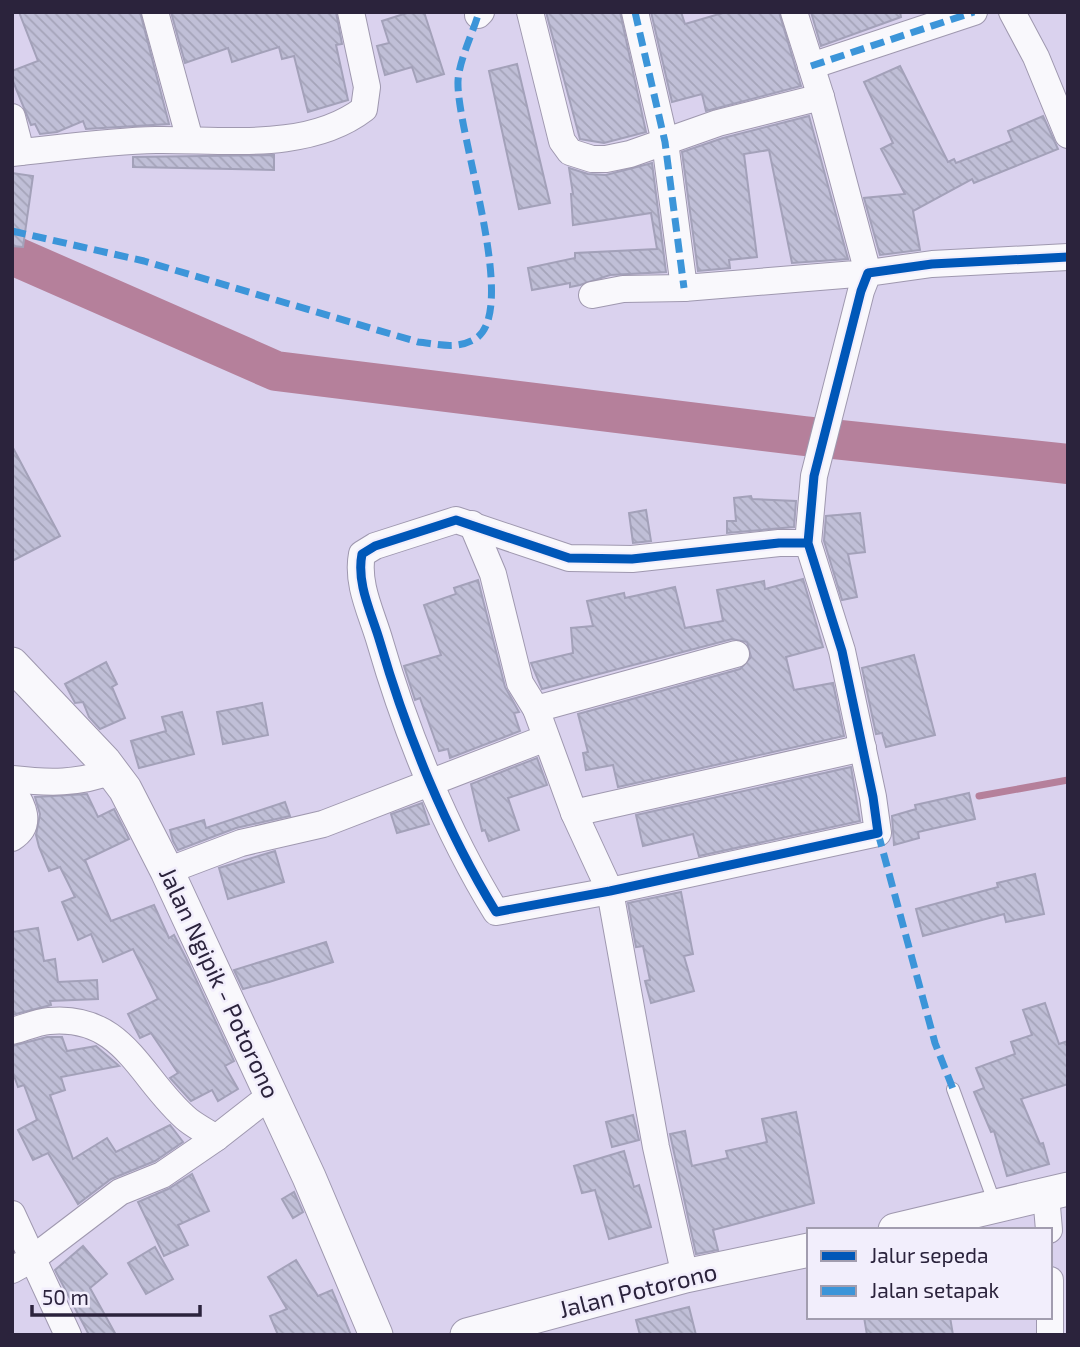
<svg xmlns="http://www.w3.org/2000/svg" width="1080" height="1347" font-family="'Exo 2',sans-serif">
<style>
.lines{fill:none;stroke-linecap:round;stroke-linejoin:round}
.stream{stroke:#b5809b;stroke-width:7}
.river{stroke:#b5809b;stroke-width:40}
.building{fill:url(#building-back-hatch);stroke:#a3a1b9;stroke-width:2}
.service-casing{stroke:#9f98af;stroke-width:14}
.minor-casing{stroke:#9f98af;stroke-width:28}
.tertiary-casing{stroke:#9f98af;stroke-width:35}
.service{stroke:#f9f8fc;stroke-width:12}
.minor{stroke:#f9f8fc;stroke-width:26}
.tertiary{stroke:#f9f8fc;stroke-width:33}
.quiet{stroke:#3c95d9;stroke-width:7;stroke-dasharray:14 7;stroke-linecap:butt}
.cycleway-casing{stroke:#f2eefc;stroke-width:13}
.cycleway{stroke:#0057b8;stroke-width:9}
.labels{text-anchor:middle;stroke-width:5;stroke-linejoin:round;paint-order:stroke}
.street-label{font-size:24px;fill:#2b233c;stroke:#f2eefc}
</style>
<defs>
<pattern id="building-back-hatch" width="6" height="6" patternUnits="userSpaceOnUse" patternTransform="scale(1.75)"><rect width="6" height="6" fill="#c0bfd7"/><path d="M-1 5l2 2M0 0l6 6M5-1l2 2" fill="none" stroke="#a5a4b9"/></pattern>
</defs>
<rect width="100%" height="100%" fill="#dad2ee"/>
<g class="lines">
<polyline class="stream" points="979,796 1068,780"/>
<polyline class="river" points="12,255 276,371 804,436 1068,464"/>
</g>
<g class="building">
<polygon points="19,12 140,12 169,124 86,129 83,121 57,132 40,134 35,124 31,125 12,79 12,71 38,61"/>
<polygon points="171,12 336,12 342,44 336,45 348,100 308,112 294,56 282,59 279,47 232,62 228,48 185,63"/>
<polygon points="410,12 424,12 444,74 417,82 412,67 385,75 377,46 389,43 382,21"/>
<polygon points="546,12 620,12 646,132 604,143 580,139"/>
<polygon points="651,12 681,12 685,24 726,12 779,12 801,86 706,111 702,94 672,102"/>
<polygon points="811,12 900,12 901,17 821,46"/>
<polygon points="517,64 550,203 519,209 489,71"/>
<polygon points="900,66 948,162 954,159 956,163 1012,141 1008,131 1043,116 1058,149 974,183 972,179 913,211 920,250 880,255 864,198 905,194 881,149 893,143 864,82"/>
<polygon points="809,116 848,259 792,263 769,150 744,154 757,257 729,260 730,268 698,271 682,152 723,138"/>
<polygon points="274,155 274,170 133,167 133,157"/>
<polygon points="652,163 666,272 610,275 580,285 570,287 570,283 532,290 528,268 575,258 575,253 657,249 651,213 573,225 571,194 573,194 569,168 588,174 606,175"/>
<polygon points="12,173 33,176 23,247 12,246"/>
<polygon points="12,446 60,536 12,561"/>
<polygon points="751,496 752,499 796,501 794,527 727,533 727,521 736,521 734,498"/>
<polygon points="646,510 651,541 633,543 629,513"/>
<polygon points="860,513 865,552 848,554 857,597 842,600 824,541 826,516"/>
<polygon points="803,579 823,647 786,657 794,690 833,683 844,736 618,787 613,765 586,770 583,753 588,752 578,714 740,669 751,657 747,642 732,639 542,689 531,663 573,653 571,628 593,626 587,601 624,593 625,598 675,587 685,628 723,621 717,590 764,581 765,589"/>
<polygon points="478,580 505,687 519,712 514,713 520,731 450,758 448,749 439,751 420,698 415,700 404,666 441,655 424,605 456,594 454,588"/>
<polygon points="914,655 935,735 886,747 882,733 876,734 862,668"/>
<polygon points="106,662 117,684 112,687 125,718 100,729 89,717 83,702 75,703 65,684"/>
<polygon points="262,703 268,735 223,744 217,712"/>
<polygon points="182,712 194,754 139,768 131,741 166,731 162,717"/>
<polygon points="537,758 547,785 508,798 519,830 489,841 485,830 482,831 471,784"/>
<polygon points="851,767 860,821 699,856 693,834 643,846 636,815"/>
<polygon points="969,793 975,819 918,832 919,838 894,845 892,816 916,809 915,805"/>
<polygon points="87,794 98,817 114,809 129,839 85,860 111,921 154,905 169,938 174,935 186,958 234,1061 225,1066 238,1089 218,1101 212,1090 191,1101 170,1078 178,1073 151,1033 140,1038 128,1014 158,999 133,949 103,962 91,934 78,940 62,902 75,897 60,867 49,871 39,847 36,835 40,814 35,797"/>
<polygon points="285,802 290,816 236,828 178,850 173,841 170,830 204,820 206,828"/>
<polygon points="422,803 429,824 397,833 391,814"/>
<polygon points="275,851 284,882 228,899 219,868"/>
<polygon points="1035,874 1044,914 1006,922 1004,914 923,936 916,909 998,887 997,883"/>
<polygon points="681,892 693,954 684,956 694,991 651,1003 645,981 650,980 643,946 636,947 628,903"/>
<polygon points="38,928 44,961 55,959 58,982 97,980 98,999 50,1001 51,1005 12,1015 12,932"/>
<polygon points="326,942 333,962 269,982 243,989 234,970"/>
<polygon points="1045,1003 1059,1044 1068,1041 1068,1084 1021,1099 1040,1144 1043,1143 1049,1164 1007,1176 994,1131 991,1132 974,1092 984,1088 976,1068 1015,1054 1011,1042 1032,1035 1023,1010"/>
<polygon points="47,1037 62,1037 67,1051 96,1046 119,1066 61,1077 65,1090 50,1095 73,1159 107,1138 116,1152 170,1125 183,1142 155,1161 111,1179 78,1204 48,1153 33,1160 18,1130 37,1120 24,1085 18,1087 12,1070 12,1046"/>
<polygon points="796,1112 814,1203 713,1230 718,1250 696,1254 670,1134 685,1131 692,1166 728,1158 726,1151 767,1142 762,1119"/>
<polygon points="633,1115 639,1140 612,1147 606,1122"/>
<polygon points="624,1151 634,1187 639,1185 651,1227 609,1239 595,1190 582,1193 574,1166"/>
<polygon points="192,1174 209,1211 178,1225 188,1245 164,1256 138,1202 168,1189"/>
<polygon points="294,1192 303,1212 293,1218 282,1199"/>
<polygon points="83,1246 107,1274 90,1288 116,1335 89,1335 55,1270"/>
<polygon points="155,1247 173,1279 146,1294 128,1263"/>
<polygon points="296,1260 318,1296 332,1290 351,1335 278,1335 270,1316 287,1309 268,1277"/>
<polygon points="689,1307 696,1335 640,1335 636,1320"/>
<polygon points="864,1317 950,1317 953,1335 867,1335"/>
</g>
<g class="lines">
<defs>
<polyline id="service" points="953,1089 995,1204"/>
<g id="minor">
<polyline points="155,12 190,140"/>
<polyline points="530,12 562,141 570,152 592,159 606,159 630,154 718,123 821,97"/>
<polyline points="635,12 665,142 684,288"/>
<polyline points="1012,12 1036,57 1068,135"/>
<polyline points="478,15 481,12"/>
<polyline points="811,66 974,12"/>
<polyline points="12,117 21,152"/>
<path d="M12 153C60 148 109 141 156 140 223 139 308 152 364 109L367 87 351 12"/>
<polyline points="592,295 623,289 684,288 868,273 821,97 794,12"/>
<polyline points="472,524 493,574 520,683 536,709 574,813 610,891 656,1147 685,1276"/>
<path d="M808 543H779L632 559 569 558 456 520 375 546 362 554C356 584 372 614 380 642 406 732 446 831 496 912L610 891 878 833 873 797 842 651 808 543 814 476 861 291 868 273 932 264 1068 257"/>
<polyline points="536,709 736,654"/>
<path d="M12 779C48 783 79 784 112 771"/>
<path d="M12 789C23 805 33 825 12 838"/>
<polyline points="574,813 863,748"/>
<polyline points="167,871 241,843 323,824 546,738"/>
<path d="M12 1031C24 1028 37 1022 49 1021 125 1014 140 1080 188 1120 197 1127 207 1132 216 1138L271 1095"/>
<polyline points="1046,1195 1049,1230"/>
<polyline points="12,1214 68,1335"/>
<polyline points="12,1270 32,1259 120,1192 162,1175 216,1138"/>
<polyline points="1050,1280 1050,1335"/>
</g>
<g id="tertiary">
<polyline points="12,664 104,761 125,789 167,871 309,1177 376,1335"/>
<polyline points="895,1230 1068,1189"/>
<polyline points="467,1335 685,1276 809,1250"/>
</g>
</defs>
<use href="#service" class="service-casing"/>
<use href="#minor" class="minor-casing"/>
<use href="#tertiary" class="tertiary-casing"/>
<use href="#service" class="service"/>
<use href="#minor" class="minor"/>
<use href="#tertiary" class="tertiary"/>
<g class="quiet">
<polyline points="635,12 665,142 684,288"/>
<polyline points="811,66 974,12"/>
<path d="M12 231 144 261 418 342C438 344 456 350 475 339 521 312 456 132 458 81 459 61 472 35 478 15"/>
<polyline points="878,833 935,1043 953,1089"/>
</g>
<defs>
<path id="cycleway" d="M808 543H779L632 559 569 558 456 520 375 546 362 554C356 584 372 614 380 642 406 732 446 831 496 912L610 891 878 833 873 797 842 651 808 543 814 476 861 291 868 273 932 264 1068 257"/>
</defs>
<use href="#cycleway" class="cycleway-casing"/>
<use href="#cycleway" class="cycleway"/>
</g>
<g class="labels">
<g class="street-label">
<text transform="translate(219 983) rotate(65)" y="8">Jalan Ngipik - Potorono</text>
<text transform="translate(638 1291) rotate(-14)" y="8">Jalan Potorono</text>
</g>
</g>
<rect width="1080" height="1347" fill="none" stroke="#2b233c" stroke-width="28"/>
<rect x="807" y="1228" width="245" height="91" fill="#f2eefc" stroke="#a29daf" stroke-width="2"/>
<rect x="821" y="1251" width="35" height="10" fill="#0057b8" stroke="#a29daf" stroke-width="2"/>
<text x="870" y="1263" font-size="21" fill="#2b233c">Jalur sepeda</text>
<rect x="821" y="1286" width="35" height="10" fill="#3c95d9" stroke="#a29daf" stroke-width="2"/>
<text x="870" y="1298" font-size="21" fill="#2b233c">Jalan setapak</text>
<path d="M32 1305v10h168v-10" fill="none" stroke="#2b233c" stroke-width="3.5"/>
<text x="42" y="1305" font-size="21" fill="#2b233c" stroke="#f2eefc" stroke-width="5" paint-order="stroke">50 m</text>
</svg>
